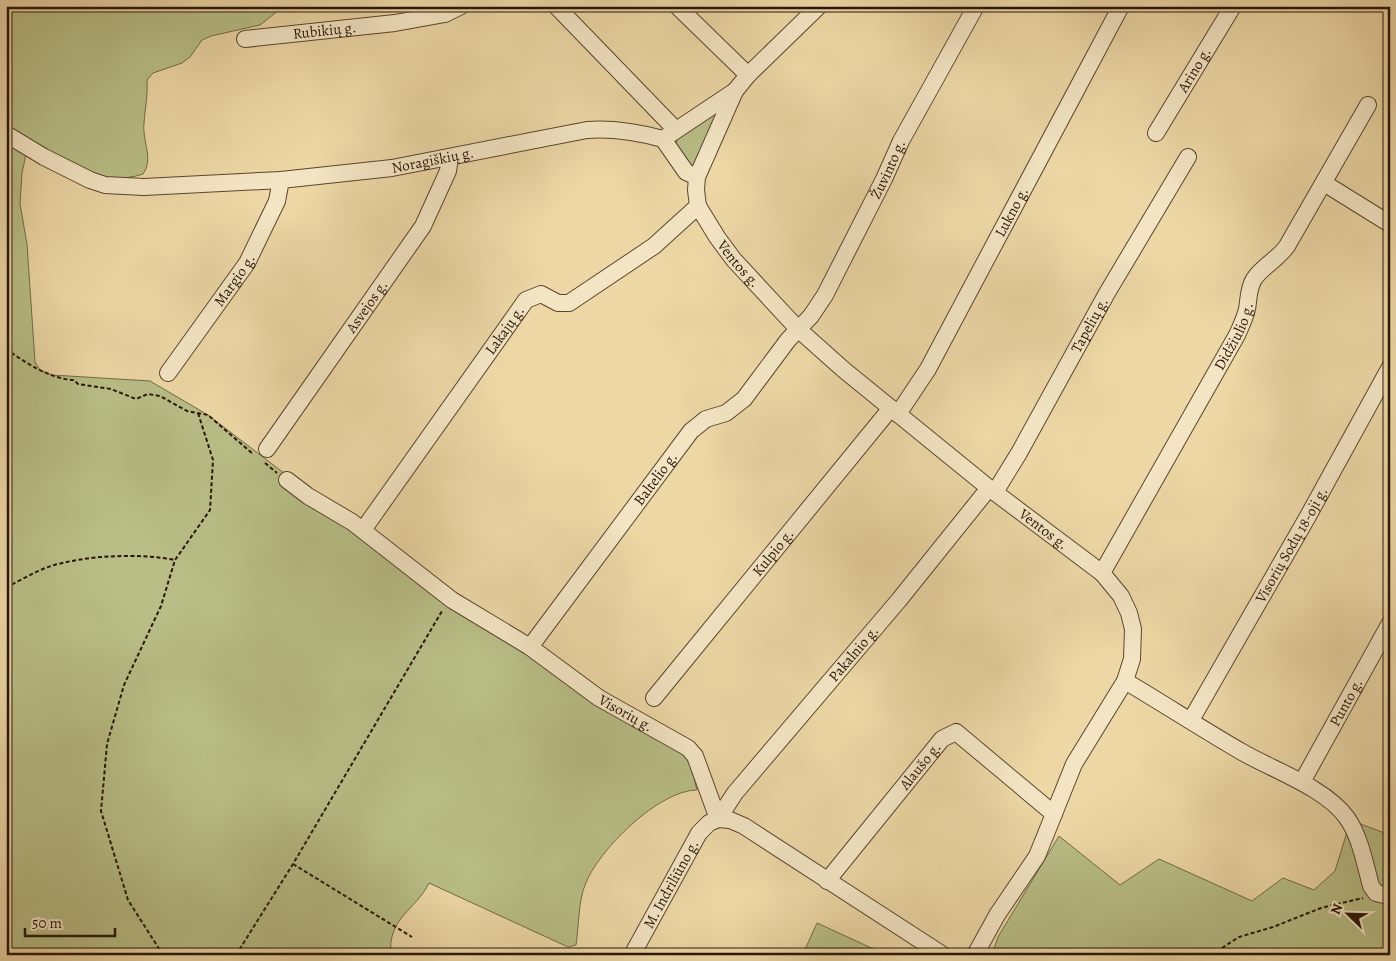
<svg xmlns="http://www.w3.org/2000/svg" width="1396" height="961" viewBox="0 0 1396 961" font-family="Alegreya,serif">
<rect width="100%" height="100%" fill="#ecd7a5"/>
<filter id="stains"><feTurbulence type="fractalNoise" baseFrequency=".004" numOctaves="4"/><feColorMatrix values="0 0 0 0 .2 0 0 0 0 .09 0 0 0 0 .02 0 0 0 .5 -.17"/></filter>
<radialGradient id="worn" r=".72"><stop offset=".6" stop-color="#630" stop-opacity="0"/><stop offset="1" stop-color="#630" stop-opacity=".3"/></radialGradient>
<path fill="#b8be86" stroke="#706a47" d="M6,6H284L260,25L211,36L202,40L190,57L182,63L153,73L147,80C148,95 145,108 144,123C142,141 154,159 143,174C106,187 62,165 26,154L22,173L20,204L27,244L35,362L40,370L52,375L150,381L208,415L463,610L683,753L690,763L697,790C659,790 598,850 585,885C578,903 579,925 576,945L568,947L429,883C416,910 387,918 391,955H6Z
M718,110L698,165L692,167L676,147L677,139Z
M1358,823L1390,835V941L1383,955H992L998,937L1059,836L1120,885L1159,859L1252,901L1283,878L1314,890L1335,871L1347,832Z
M817,923L878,951L876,955L803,954Z"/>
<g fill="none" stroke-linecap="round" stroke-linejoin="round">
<defs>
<g id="minor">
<path d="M556,6L676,130"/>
<path d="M677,6L748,75"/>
<path id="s1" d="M245,39L395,23L445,14L461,6"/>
<path id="s2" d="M735,91L697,177L696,190L698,206L717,237L734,260L798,329L844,370L989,488L1102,573L1121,596L1129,613L1133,629L1132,659L1125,681L1074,764L1037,856L997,915L975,955"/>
<path id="s3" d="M1156,133L1233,6"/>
<path id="s4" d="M6,134L44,157L90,180L105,185L144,187L281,180L392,168L587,130C614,128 637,132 663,139L735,91L748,75L819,6"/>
<path d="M663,139L686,172L697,177"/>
<path d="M1324,183L1390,224"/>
<path id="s5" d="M168,373L247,263L277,201L281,180"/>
<path id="s6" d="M898,414L928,369L1121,6"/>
<path id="s7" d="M267,449L423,226L448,171L450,157"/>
<path id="s8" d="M287,480L308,496L352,522L452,600L530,647L599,698L688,748L695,756L718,819"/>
<path id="s9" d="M995,492L1019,453L1107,293L1188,157"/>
<path id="s10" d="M363,530L526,300L541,294L558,303H569L654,246L698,206"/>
<path id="s11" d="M1102,573L1237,335C1241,326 1245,318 1247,309C1249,298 1248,289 1254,279C1263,266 1278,259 1287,246L1368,105"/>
<path id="s12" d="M530,647L691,431L706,419L726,413L744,399L788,340L811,316L825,295L884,179L901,141L976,6"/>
<path d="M1125,681C1164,704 1202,729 1242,752C1273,770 1326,788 1347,818C1360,836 1365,864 1371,886L1376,893L1384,895L1390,891"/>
<path id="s13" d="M654,698L891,408"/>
<path id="s14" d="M1191,720L1307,518L1390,367"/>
<path id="s15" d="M1302,782L1390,623"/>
<path id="s16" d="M718,819L735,793L899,600L989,488"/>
<path d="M718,819L730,820L744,826L943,955"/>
<path id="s17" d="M827,881L942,739L956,732L1054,814"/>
<path id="s18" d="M632,955L699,833L709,823L718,819"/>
</g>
</defs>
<use href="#minor" stroke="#59462f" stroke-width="18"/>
<path stroke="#281608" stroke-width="2" stroke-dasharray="4 2.5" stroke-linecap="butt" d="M6,349C26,363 50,379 74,380L78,384L111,389L136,399L148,394L160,396L187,411L208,415L253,454
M265,463L277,473
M6,587C20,581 34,572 48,567C84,555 139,553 175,560
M293,864L412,937
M163,955L128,900L101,811L107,744L124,685L161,606L175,560L210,510L213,460L198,413
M236,955L293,864L442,611
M1211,955L1239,937L1273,927L1321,908L1363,898"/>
<use href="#minor" stroke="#f3e5c4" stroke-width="16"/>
</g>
<g text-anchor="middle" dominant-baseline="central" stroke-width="4" stroke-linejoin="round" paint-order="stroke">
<g font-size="15" fill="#281608" stroke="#f3e5c4">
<text stroke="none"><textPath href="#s1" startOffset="80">Rubikių g.</textPath></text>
<text stroke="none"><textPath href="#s3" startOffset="74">Arino g.</textPath></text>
<text stroke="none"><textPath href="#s4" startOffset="441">Noragiškių g.</textPath></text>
<text stroke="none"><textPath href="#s12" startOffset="605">Žuvinto g.</textPath></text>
<text stroke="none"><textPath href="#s6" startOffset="232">Lukno g.</textPath></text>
<text stroke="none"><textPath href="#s2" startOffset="194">Ventos g.</textPath></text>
<text stroke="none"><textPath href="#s5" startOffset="114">Margio g.</textPath></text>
<text stroke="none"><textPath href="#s7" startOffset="174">Asvejos g.</textPath></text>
<text stroke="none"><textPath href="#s9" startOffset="192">Tapelių g.</textPath></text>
<text stroke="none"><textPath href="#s10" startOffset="245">Lakajų g.</textPath></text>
<text stroke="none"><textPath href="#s11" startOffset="271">Didžiulio g.</textPath></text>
<text stroke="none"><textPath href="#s12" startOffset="210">Baltelio g.</textPath></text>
<text stroke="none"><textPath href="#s2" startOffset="599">Ventos g.</textPath></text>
<text stroke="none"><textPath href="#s14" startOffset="202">Visorių Sodų 18-oji g.</textPath></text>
<text stroke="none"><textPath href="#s13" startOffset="188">Kulpio g.</textPath></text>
<text stroke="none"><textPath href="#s16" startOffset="214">Pakalnio g.</textPath></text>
<text stroke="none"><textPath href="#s15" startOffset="91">Punto g.</textPath></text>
<text stroke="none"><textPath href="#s8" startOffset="412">Visorių g.</textPath></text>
<text stroke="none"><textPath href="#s17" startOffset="148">Alaušo g.</textPath></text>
<text stroke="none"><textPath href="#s18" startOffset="81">M. Indriliūno g.</textPath></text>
</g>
</g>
<rect width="1396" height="961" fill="none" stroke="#ecd7a5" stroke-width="25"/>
<rect x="8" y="8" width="1381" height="946" fill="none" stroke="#281608" stroke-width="2.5"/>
<rect x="12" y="12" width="1371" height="936" fill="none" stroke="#281608"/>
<g transform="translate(1348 914) rotate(293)" stroke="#f3e5c4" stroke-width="4" paint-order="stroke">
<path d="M0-4L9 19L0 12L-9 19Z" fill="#281608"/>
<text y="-8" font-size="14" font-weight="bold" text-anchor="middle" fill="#281608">N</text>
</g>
<path d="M25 928v8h90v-8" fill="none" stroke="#281608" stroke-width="2.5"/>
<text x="32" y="928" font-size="15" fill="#281608" stroke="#f3e5c4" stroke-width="4" paint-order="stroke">50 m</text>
<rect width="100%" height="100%" filter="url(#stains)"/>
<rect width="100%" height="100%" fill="url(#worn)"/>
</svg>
